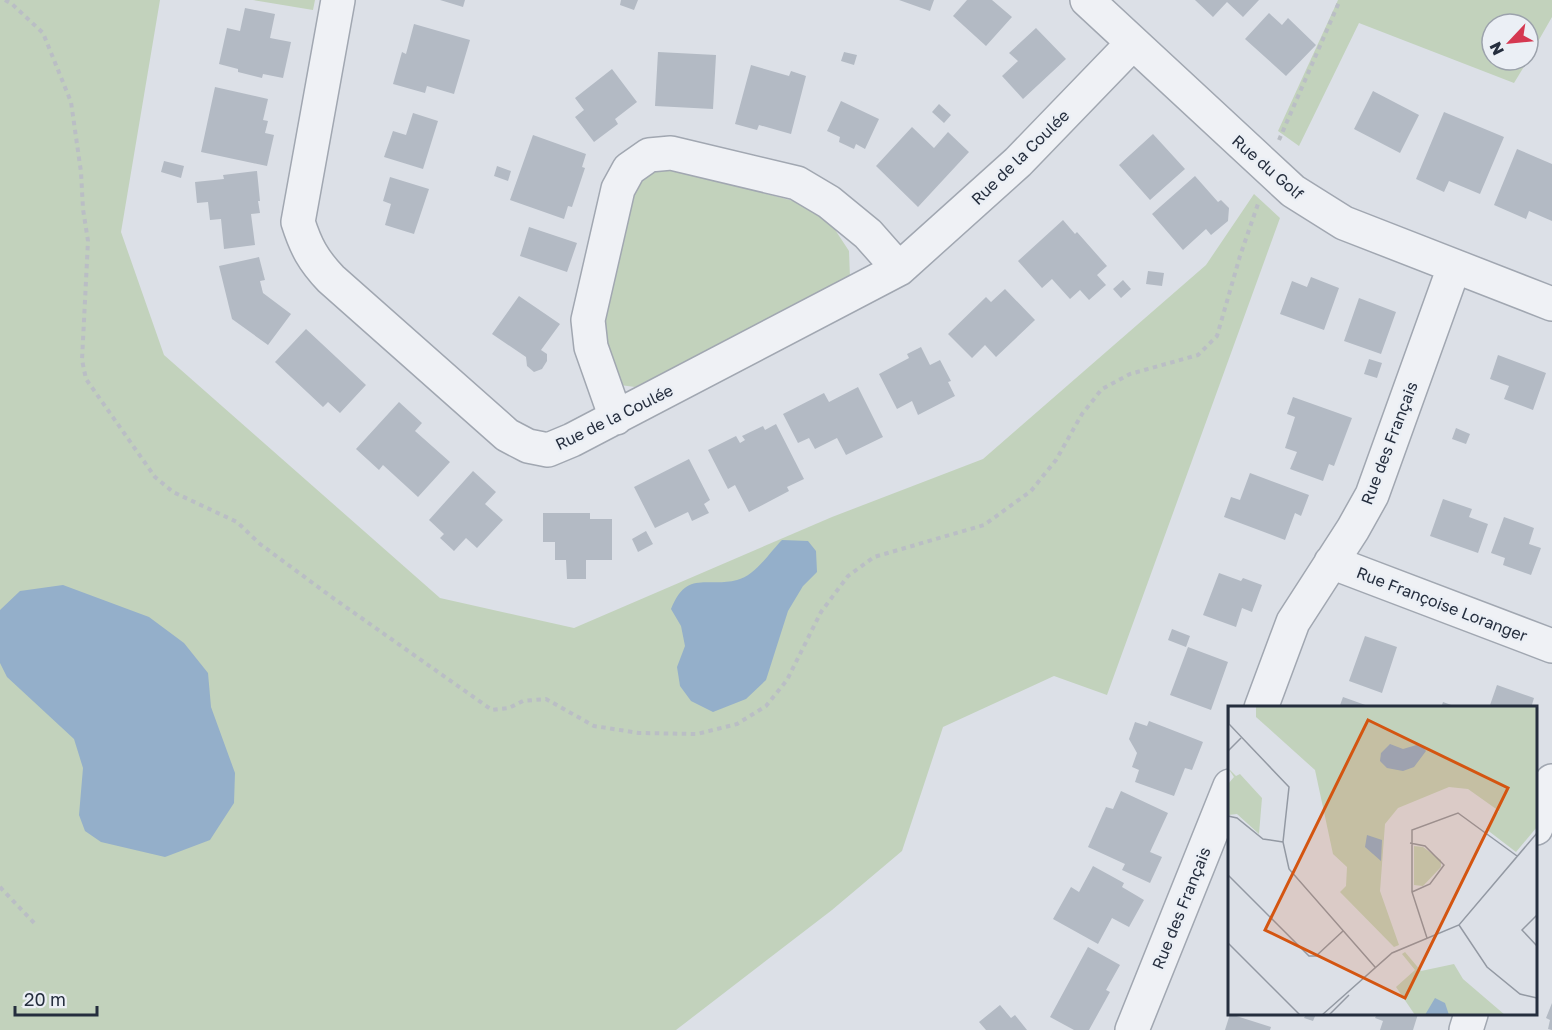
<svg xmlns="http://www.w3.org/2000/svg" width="1552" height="1030" viewBox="0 0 1552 1030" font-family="'Golos Text',sans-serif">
<rect width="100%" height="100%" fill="#dce0e7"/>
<path fill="#c2d2bc" d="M0,0H160L121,232L164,355L440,598L574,628L832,517L983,459L1206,265L1254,194L1280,218L1107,695L1054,676L943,727L902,851L832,910L676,1030H0Z
M253,0H315L313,10Z
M1338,0H1552V17L1528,59V24H1492V60H1528L1514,83L1359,23L1299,146L1278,131Z
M668,168L809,205L830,222L849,251L850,278L831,291L635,387L620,385L607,373L600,276L641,172Z"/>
<path fill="#94afca" d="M782,540L808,541L816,551L817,572L803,586L788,611L766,680L746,699L713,712L691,701L680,686L677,667L685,646L681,626L671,609C687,569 707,588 737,580C755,576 770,552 782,540Z
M63,585L149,617L184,643L208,673L211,707L235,773L234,803L210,840L165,857L101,842L85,831L79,815L83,768L74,739L7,677L0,663V610L20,591Z"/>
<path fill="#b3bac4" d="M440,0H465L463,7Z
M621,0H638L634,10L620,5Z
M899,0H934L930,11Z
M967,0H992L1012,17L986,46L953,16Z
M1195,0H1259L1243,17L1227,2L1213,17Z
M245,8L275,14L270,38L291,42L283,78L263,74L262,78L238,72V69L219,64L227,28L240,31Z
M1269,13L1282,25L1288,18L1316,45L1286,76L1245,39Z
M414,24L470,40L454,94L427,86L425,93L393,84L402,52L406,54Z
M1036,28L1066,59L1023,99L1002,76L1018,61L1009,53Z
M658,52L716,55L713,109L655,106Z
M844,52L857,55L854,65L841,61Z
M751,65L789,76L791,71L806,76L791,134L759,125L757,130L735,124Z
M612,69L637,102L615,119L618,124L594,142L575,117L584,110L575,98Z
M215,87L268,99L263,120L268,121L265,133L274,135L267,166L201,152Z
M1373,91L1419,115L1400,153L1354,129Z
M841,101L879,119L865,149L856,144L854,149L839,142L840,137L827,131Z
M939,104L951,115L944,123L932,112Z
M1444,112L1504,137L1480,194L1449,181L1444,192L1416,179Z
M413,113L438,121L423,169L384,157L393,131L406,135Z
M912,127L934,148L948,132L969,152L918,207L876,166Z
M1153,134L1185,169L1150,200L1119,165Z
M533,135L586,154L582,167L585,168L572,207L568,206L564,219L510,200Z
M1517,149L1552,164V221L1529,211L1526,219L1494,205Z
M164,161L184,166L181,178L161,172Z
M497,166L511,171L508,181L494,176Z
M257,171L260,201H258L260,213L251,214L255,245L224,249L221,219L210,220L208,202L197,203L195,182L224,179L223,175Z
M1195,176L1218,202L1221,200L1229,208L1228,221L1211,235L1206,229L1183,250L1152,214Z
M390,177L429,189L414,234L385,225L391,204L383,201Z
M1063,220L1075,234L1077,232L1107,266L1097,275L1106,285L1089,300L1080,290L1070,299L1052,279L1042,288L1018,261Z
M529,227L577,243L567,272L520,256Z
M259,257L265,280L260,281L263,293L291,314L268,345L232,319L219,266Z
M1148,271L1164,273L1162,286L1146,284Z
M1311,277L1339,288L1324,330L1280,314L1292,281L1307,287Z
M1123,280L1131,289L1121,298L1113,289Z
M1005,289L1035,320L996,357L985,345L972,358L948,334L986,297L991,302Z
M519,296L560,324L541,350L547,354V361L542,369L534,372L527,366L526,357L492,334Z
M1359,298L1396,312L1381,354L1344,341Z
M306,329L366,385L340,413L328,402L323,407L275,362Z
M921,347L930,365L940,360L951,381L948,382L955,396L918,415L912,401L897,409L879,374L909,358L907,354Z
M1498,355L1546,373L1533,410L1504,399L1509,386L1490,379Z
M1369,359L1382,363L1377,378L1364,374Z
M858,387L883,437L846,455L837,438L815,449L809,438L798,443L783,414L824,393L829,402Z
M1293,397L1352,418L1334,466L1329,464L1323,481L1290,469L1297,452L1285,448L1295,417L1287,414Z
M399,402L422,423L415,431L450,462L418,497L383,465L379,470L356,449Z
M776,424L804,479L787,487L789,491L749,512L735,485L728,489L708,450L736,436L740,443L745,440L742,436L763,426L765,430Z
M1456,428L1470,434L1466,444L1452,439Z
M689,459L710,500L704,504L709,513L692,521L688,512L655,528L634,487Z
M473,471L496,492L485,504L503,520L477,548L466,538L454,551L440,538L444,534L429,520Z
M1250,473L1309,495L1301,516L1295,513L1285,540L1224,517L1231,497L1240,500Z
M1443,499L1472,509L1469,517L1488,524L1478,553L1430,536Z
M543,513H590V519H612V560H586V579H567L566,560H555V542H543Z
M1504,517L1534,528L1529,544L1541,548L1531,575L1503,565L1505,558L1491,553Z
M646,531L653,544L638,552L632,539Z
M1219,573L1241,581L1243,578L1262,585L1252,612L1242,608L1236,627L1203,615Z
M1172,629L1190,636L1186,647L1168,640Z
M1365,636L1397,647L1382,693L1349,681Z
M1188,647L1228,662L1211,710L1170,695Z
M1497,685L1534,698L1531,708H1489Z
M1343,697L1371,707V708H1339Z
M1443,702L1457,707V708H1441Z
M1149,721L1203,742L1192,770L1185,768L1174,796L1135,782L1139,770L1132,767L1137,753L1129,739L1135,722L1147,726Z
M1121,791L1168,813L1150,852L1162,857L1150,883L1122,870L1125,864L1088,847L1106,807L1113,809Z
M1093,866L1124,883L1122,887L1144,900L1129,927L1112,918L1098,944L1053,919L1071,887L1079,892Z
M1088,947L1120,965L1106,990L1110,992L1089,1030H1074L1050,1017Z
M1552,1003V1030L1548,1029L1550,1020L1546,1018Z
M1000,1005L1011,1018L1015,1015L1027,1030H986L979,1022Z
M1230,1014L1271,1027L1270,1030H1225Z
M1306,1014H1316L1313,1021L1304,1018Z
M1377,1014H1418L1413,1030H1380L1383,1021L1375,1018Z"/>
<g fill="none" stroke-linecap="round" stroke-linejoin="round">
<defs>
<path id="minor" d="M338,0L298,222C306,247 313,260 331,279L507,435L528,446L548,450L572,440L899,269L1018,162L1132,44
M1087,0L1293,191L1344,223L1552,304
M616,418L591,347L588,320L618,189L629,169L649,155L671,153L797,183L829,202L868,234L899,269
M1331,562L1552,646
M1261,708L1293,622L1353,529L1372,495L1454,267
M1536,828L1552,781
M1132,1030L1230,786
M1466,1030L1471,1014"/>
</defs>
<use href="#minor" stroke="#a1a7b1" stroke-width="36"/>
<path stroke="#babec5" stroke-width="4" stroke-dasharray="4.5 4.5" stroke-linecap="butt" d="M5,0L12,4L43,33L71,102L81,172L83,209L88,241L82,360L86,379L155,477L173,492L237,522L260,544L333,598L492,710L509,708L523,701L546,699L594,726L639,733L697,734L737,724L766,706L787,680L821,612L848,576L874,557L984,525L1031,491L1056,460L1082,414L1102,389L1130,374L1198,355L1217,336L1240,256L1259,201
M1279,140L1340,0
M0,887L36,925"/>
<use href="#minor" stroke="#eff1f5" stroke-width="33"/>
</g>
<g text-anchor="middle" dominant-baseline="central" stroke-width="5" stroke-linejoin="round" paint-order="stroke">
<g font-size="16" fill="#252e3e" stroke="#ebeff5">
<text transform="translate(1020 157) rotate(-44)">Rue de la Coulée</text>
<text transform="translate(1268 167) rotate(41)">Rue du Golf</text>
<text transform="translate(614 417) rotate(-26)">Rue de la Coulée</text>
<text transform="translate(1389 443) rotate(-69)">Rue des Français</text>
<text transform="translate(1442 604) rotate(21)">Rue Françoise Loranger</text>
<text transform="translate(1181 908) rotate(-68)">Rue des Français</text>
</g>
</g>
<g transform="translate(1228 706)">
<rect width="309" height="309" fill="#dce0e7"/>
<path d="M28,0H309V121L288,146L258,123L271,105L240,83L221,81L170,102L157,118L152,185L171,239L166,241L112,186L118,180L119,161L105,148L87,64L28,11ZM0,62L8,70L12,68L34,92L31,128L9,108L0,109V78L6,71ZM186,140L195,141L213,154V161L195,180L186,179ZM177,246L193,265L226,258L235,273L277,309H187L168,281L187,264L174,248Z" fill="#c2d2bc"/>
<path d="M162,38L175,43L192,38L198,45L186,61L175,65L159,62L152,55L153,47ZM139,129L154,134L153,155L137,141ZM207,292L217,297L221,309H197Z" fill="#94afca"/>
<path fill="none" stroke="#9399a3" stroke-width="1.5" d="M1,0V18L61,81L55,136L61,163L147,261M0,45L13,32M0,110L9,112L35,133L55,136M182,137L197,140L216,159L202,178L184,186M0,169L81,250H88L115,225M309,209L294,224L309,240M231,219L259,261L292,288L309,292M199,232L184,186V124L230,107L289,150M0,237L72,309M94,309L164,247L231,219L309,127M101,309L121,289"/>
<path fill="#d45511" fill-opacity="0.15" stroke="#d45511" stroke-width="3" d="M140,14L280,82L177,292L37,224Z"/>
<rect width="309" height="309" fill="none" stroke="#252e3e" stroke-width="3"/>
</g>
<g transform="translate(1510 42) rotate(244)"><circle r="28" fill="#ebeff5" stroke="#9ca2ac" stroke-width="1.5"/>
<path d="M0-4.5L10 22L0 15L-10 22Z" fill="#d53851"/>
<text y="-9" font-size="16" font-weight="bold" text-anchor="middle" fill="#252e3e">N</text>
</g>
<path d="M15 1006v9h82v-9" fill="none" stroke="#252e3e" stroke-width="3"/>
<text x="24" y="1006" font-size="18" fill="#252e3e" stroke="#ebeff5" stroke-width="4.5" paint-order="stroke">20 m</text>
</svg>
